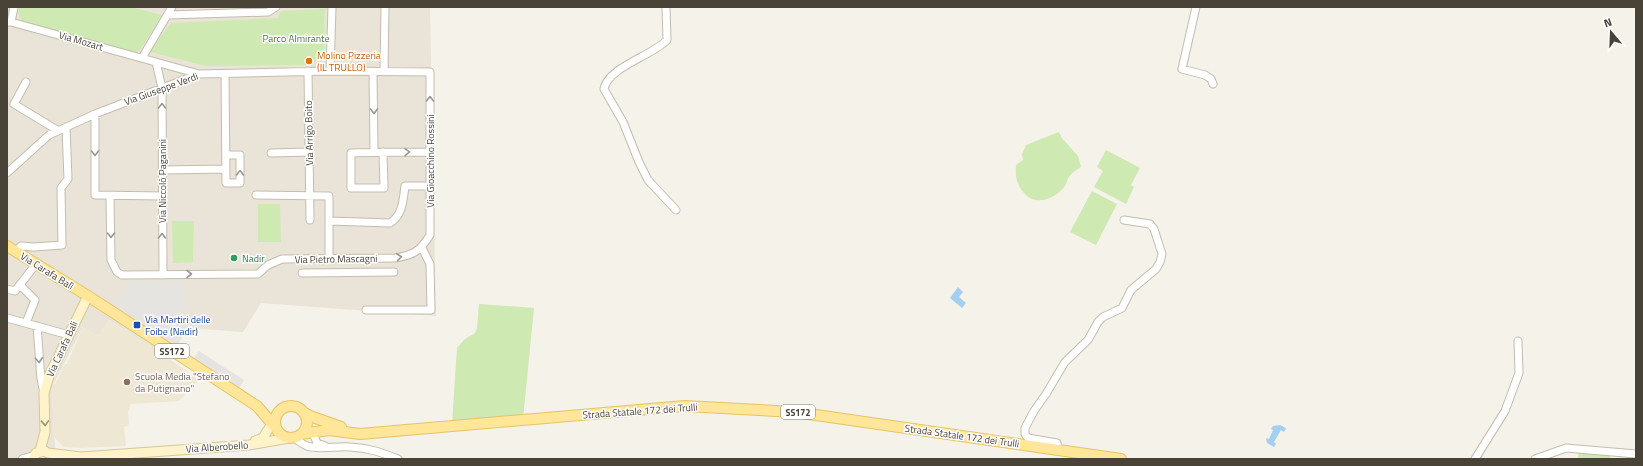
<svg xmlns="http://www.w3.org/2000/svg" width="1643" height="466" viewBox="0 0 1643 466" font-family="'Titillium Web',sans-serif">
<rect width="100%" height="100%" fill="#f5f2e9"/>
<path fill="#e9e4d7" d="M7,7H430L436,316L261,303L243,332L189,328L168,358L109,320L98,336L83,327L53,385L52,399L54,437L57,459H7Z"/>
<path fill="#eee7d3" d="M108,320L168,358L199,380L179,401L131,404L128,412L129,423L128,426L124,427L126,446L80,448L64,447L54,437L52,399L53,385L55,384L65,364H67L83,327L98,336Z"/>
<path fill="#cee9b2" d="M20,7H130L162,15L142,47L138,51L135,52L23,23L18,13Z
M325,9L324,50L318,60L308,65L206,66L151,52V49L171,23L278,18L280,12L282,11Z
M1059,132L1061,137L1078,156L1081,167C1077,170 1071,173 1069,177C1067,180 1067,183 1065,186C1057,197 1039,206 1027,196C1017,187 1015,178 1016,165L1023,160L1022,154L1026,145Z
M1106,150L1140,168L1131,185L1134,187L1126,204L1094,187L1103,171L1097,167Z
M1092,191L1117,204L1096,245L1070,232Z
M258,204H280L281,242H258Z
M172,221H194L193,262L173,263Z
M479,304L534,308L523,419L452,424L457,348L465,339L475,333L477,328Z
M1579,447L1611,450L1610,459H1578Z"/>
<path fill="#e6e4e1" d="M184,281L186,328L173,342L116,305L130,282Z
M199,351L244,380L239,388L194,358Z"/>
<path fill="#a5cff1" d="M958,287L963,292L959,297L966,303L962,308L950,298Z
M1280,425L1286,428L1284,432L1281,430L1274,442L1276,444L1274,447L1267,443L1266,438L1269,439L1273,430L1271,429L1273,426Z"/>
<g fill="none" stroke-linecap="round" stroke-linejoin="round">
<defs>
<path id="minor" d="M666,7L667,40C652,56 608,67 604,89L623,122L639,162L648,180L676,210
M1196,7L1182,69L1205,75L1211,79L1213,84
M168,15L268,12L276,7
M7,22H11L199,74
M11,22L14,7
M142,58L172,7
M156,62L162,88L163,275
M308,71L310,220
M330,71L332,7
M373,72L374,152
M384,72L385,7
M225,74L226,183H240V155H226
M26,82L14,104L57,130
M95,114V195L162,196
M383,152L384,188H351V153C377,152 404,152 430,152
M271,153L309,152
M162,170L226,169
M7,173L49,135L95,114L199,74L330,71L430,72V235C420,251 414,255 395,258L282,259L268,265L258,274L122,275L117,272L111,260L110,196
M256,195L329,196V257
M329,221L390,223C403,215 403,200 405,186H430
M16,251L21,246L34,247L62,245L61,188L68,179L66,127
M302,273L394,272
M20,285L35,300L26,323
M7,289L15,291L36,264
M366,310H431L430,264L422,248
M7,318L69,335
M37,326L41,379L44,393
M313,433L317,443L325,446
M294,438C298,440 302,444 307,446C316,450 338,446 350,447C369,448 380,452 398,459
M1058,450L1057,443L1028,438L1025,434V428L1034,411L1046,394L1065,362L1088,340L1098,322L1103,317L1122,308L1131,290L1156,269L1160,262L1162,254L1154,229L1150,224L1124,220
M1475,459L1505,411L1519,373L1518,341
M1535,459L1566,448L1636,454"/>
<path id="tertiary" d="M23,459L34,456"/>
<path id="secondary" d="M255,441L263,438L269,428
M40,451L45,432L44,393L49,376L88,296
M48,453L81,457L249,445L289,438
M33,459L36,453L45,451"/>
<path id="primary" d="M7,246L88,296L257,406L275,427
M275 422a16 16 0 1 1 32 0a16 16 0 1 1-32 0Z
M303,412L310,416L341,427
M301,434L329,430L360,434L685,406L795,412L1121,459"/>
</defs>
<use href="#minor" stroke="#c3bdae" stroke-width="9"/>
<use href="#tertiary" stroke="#c3bdae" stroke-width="10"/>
<use href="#secondary" stroke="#d5c799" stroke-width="11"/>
<use href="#primary" stroke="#e5c466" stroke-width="12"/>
<use href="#minor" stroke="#fff" stroke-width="7"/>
<use href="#tertiary" stroke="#fff" stroke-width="8"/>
<use href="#secondary" stroke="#fff4c9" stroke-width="9"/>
<use href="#primary" stroke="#ffe698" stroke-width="10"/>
</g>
<defs><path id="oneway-chevron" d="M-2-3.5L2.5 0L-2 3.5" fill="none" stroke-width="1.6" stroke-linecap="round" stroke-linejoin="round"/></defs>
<g stroke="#9a9791">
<use href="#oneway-chevron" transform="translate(430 99) rotate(-90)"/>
<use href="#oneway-chevron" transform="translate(162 106) rotate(-90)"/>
<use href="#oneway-chevron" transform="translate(374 111) rotate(89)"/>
<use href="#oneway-chevron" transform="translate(407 152) rotate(-1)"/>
<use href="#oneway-chevron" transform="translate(95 153) rotate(90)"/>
<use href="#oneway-chevron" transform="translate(240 173) rotate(-89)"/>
<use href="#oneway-chevron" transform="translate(111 235) rotate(89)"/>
<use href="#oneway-chevron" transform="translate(162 236) rotate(-90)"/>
<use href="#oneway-chevron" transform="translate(399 257) rotate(-7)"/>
<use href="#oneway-chevron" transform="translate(189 274)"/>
<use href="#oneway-chevron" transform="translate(39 360) rotate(85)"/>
</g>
<use stroke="#9a9279" href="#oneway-chevron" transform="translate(45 423) rotate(88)"/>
<circle fill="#e8710a" stroke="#fff" stroke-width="1.5" cx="309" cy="61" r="4"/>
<circle fill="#2e9e5b" stroke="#fff" stroke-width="1.5" cx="234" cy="258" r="4"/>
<rect fill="#1a4fb4" stroke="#fff" stroke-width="1.5" x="133" y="321" width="8" height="8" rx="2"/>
<circle fill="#8d6e63" stroke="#fff" stroke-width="1.5" cx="127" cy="382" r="4"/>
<g text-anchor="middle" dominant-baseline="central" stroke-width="3" stroke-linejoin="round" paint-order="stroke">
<g fill="#fff" stroke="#7f7b73" stroke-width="1">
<rect x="155" y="344" width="34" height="14" rx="3"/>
<rect x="781" y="405" width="34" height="14" rx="3"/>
</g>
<g font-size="9" font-weight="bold" fill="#484237">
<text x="172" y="351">SS172</text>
<text x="798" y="412">SS172</text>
</g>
<g font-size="10" fill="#457b29" stroke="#fff">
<text x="296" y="38">Parco Almirante</text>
</g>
<g font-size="10" fill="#484237" stroke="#fff">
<text transform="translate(81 41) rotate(16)">Via Mozart</text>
<text transform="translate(161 89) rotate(-20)">Via Giuseppe Verdi</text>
<text transform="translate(309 133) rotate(-91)">Via Arrigo Boito</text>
<text transform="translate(430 161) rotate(-90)">Via Gioacchino Rossini</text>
<text transform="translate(162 181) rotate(-90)">Via Niccolò Paganini</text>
<text transform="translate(336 259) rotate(-1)">Via Pietro Mascagni</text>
<text transform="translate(47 271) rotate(32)">Via Carafa Balì</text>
<text transform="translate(62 349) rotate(-65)">Via Carafa Bali</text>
<text transform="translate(640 411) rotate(-4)">Strada Statale 172 dei Trulli</text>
<text transform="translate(962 436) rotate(8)">Strada Statale 172 dei Trulli</text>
<text transform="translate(217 447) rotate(-4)">Via Alberobello</text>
</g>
<g font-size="10" fill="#c56008" stroke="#fff" text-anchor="start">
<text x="317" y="55">Molino Pizzeria<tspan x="317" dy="12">(IL TRULLO)</tspan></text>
</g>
<g font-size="10" fill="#27864d" stroke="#fff" text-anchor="start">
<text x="242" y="258">Nadir</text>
</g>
<g font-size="10" fill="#164399" stroke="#fff" text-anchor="start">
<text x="145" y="319">Via Martiri delle<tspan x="145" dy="12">Foibe (Nadir)</tspan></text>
</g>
<g font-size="10" fill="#785e54" stroke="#fff" text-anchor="start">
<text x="135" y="376">Scuola Media "Stefano<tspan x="135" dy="12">da Putignano"</tspan></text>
</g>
</g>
<rect width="1643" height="466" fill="none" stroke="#484237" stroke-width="16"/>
<g transform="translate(1611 32) rotate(341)" stroke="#ffffff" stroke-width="3" paint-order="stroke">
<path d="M0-3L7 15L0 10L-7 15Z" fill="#484237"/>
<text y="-6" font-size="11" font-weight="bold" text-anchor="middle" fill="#484237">N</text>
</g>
</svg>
